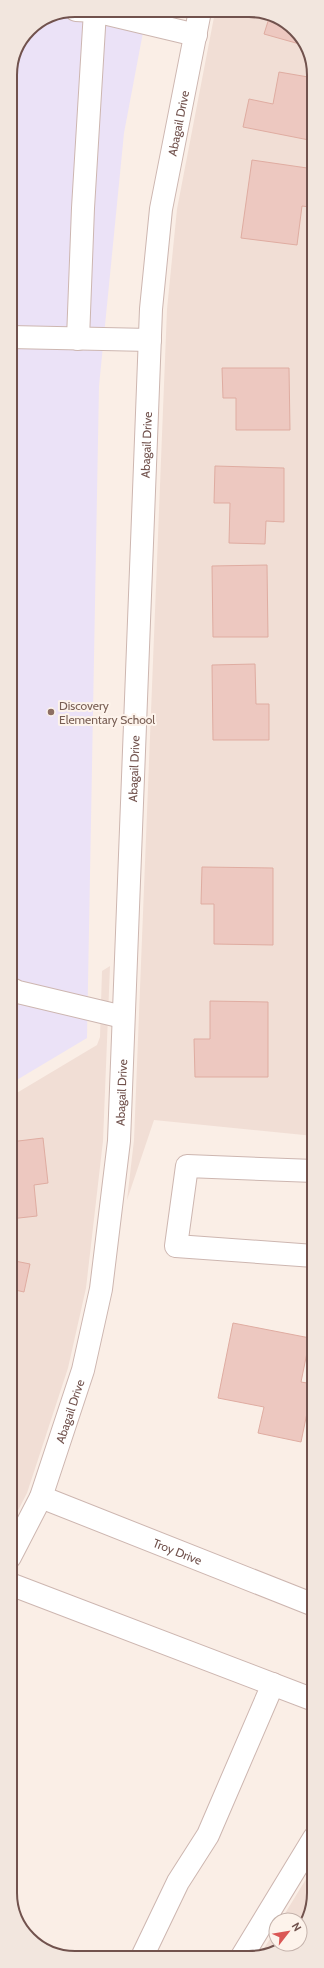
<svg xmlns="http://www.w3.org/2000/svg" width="324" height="1968" viewBox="0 0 324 1968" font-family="Cabin,sans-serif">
<rect width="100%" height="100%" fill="#faeee6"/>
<path fill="#f1ded5" d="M215,12H266L298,32L314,71V1136L154,1120L127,1200L134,1140L167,309L177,209Z
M110,966L103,1141L86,1288L68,1368L27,1493L10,1526V1097L97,1045L100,1037L102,971Z
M314,1866V1893L300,1927V1920H281Z
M276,1929V1944H284L260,1955Z"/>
<path fill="#ebe2f7" d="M75,10L147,11L124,133L99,386L87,1038L10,1084V71L29,29Z"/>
<path fill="#edc8c0" stroke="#dfaca1" d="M270,15L298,32L303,45L264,34Z
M279,72L314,78V114L309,140L243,127L249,99L273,104Z
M252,160L314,169L310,207L302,206L297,245L241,238Z
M222,368H289L290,430H236V398H223Z
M215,466L284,468V522L266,521L265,544L229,543L230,503H214Z
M267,565L268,637H213L212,566Z
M255,664L256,704H269V740H213L212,665Z
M202,867L273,868V945L214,944V904H201Z
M210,1001L268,1002V1077H195L194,1039H210Z
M43,1138L48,1183L34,1185L37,1216L10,1219V1142Z
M10,1260L30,1264L24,1292L11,1289L10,1294Z
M233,1323L310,1338L301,1382L313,1384L301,1442L258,1433L264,1407L218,1398Z"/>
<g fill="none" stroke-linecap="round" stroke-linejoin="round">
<defs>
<g id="minor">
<path d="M76,10L95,11L196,35"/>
<path d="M10,337L150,340"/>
<path d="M78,339L83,208L95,11"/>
<path d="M10,988L18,992L123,1017"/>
<path d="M314,1171L187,1166L176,1246L314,1256"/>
<path id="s1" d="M41,1497L314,1605"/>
<path id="s2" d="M10,1557L41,1497L83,1370L101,1289L119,1141L151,309L161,209L200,11"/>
<path d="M10,1584L314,1700"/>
<path d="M142,1957L178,1882L208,1835L273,1684"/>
<path d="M241,1958L314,1838"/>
</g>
</defs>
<use href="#minor" stroke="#cdb6b0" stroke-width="24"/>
<use href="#minor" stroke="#fff" stroke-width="22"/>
</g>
<circle fill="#8d6e63" stroke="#fdf3eb" stroke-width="1.5" cx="51" cy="712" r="4"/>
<g text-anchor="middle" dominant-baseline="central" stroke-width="4" stroke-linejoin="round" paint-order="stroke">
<g font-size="12" fill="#71524d" stroke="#fdf3eb">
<text stroke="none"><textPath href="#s2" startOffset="1454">Abagail Drive</textPath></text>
<text stroke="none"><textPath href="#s2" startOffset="1130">Abagail Drive</textPath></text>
<text stroke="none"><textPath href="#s2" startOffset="806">Abagail Drive</textPath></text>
<text stroke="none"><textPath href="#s2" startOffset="482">Abagail Drive</textPath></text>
<text stroke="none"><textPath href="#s2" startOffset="158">Abagail Drive</textPath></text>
<text stroke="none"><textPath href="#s1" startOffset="147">Troy Drive</textPath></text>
</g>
<g font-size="12" fill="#785e54" stroke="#fdf3eb" text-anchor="start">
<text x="59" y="705">Discovery<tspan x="59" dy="14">Elementary School</tspan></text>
</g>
</g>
<path d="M0 0H324V1968H0ZM75 17H249A58 58 0 0 1 307 75V1893A58 58 0 0 1 249 1951H75A58 58 0 0 1 17 1893V75A58 58 0 0 1 75 17Z" fill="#f2e6de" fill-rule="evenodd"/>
<path fill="none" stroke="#71524d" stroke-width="2" d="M75 17H249A58 58 0 0 1 307 75V1893A58 58 0 0 1 249 1951H75A58 58 0 0 1 17 1893V75A58 58 0 0 1 75 17Z"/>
<g transform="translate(288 1932) rotate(59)"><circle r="19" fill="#fdf3eb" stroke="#c5b3ac"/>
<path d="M0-3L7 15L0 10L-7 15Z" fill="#da5755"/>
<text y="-6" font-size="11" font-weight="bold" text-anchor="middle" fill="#71524d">N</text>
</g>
</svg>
